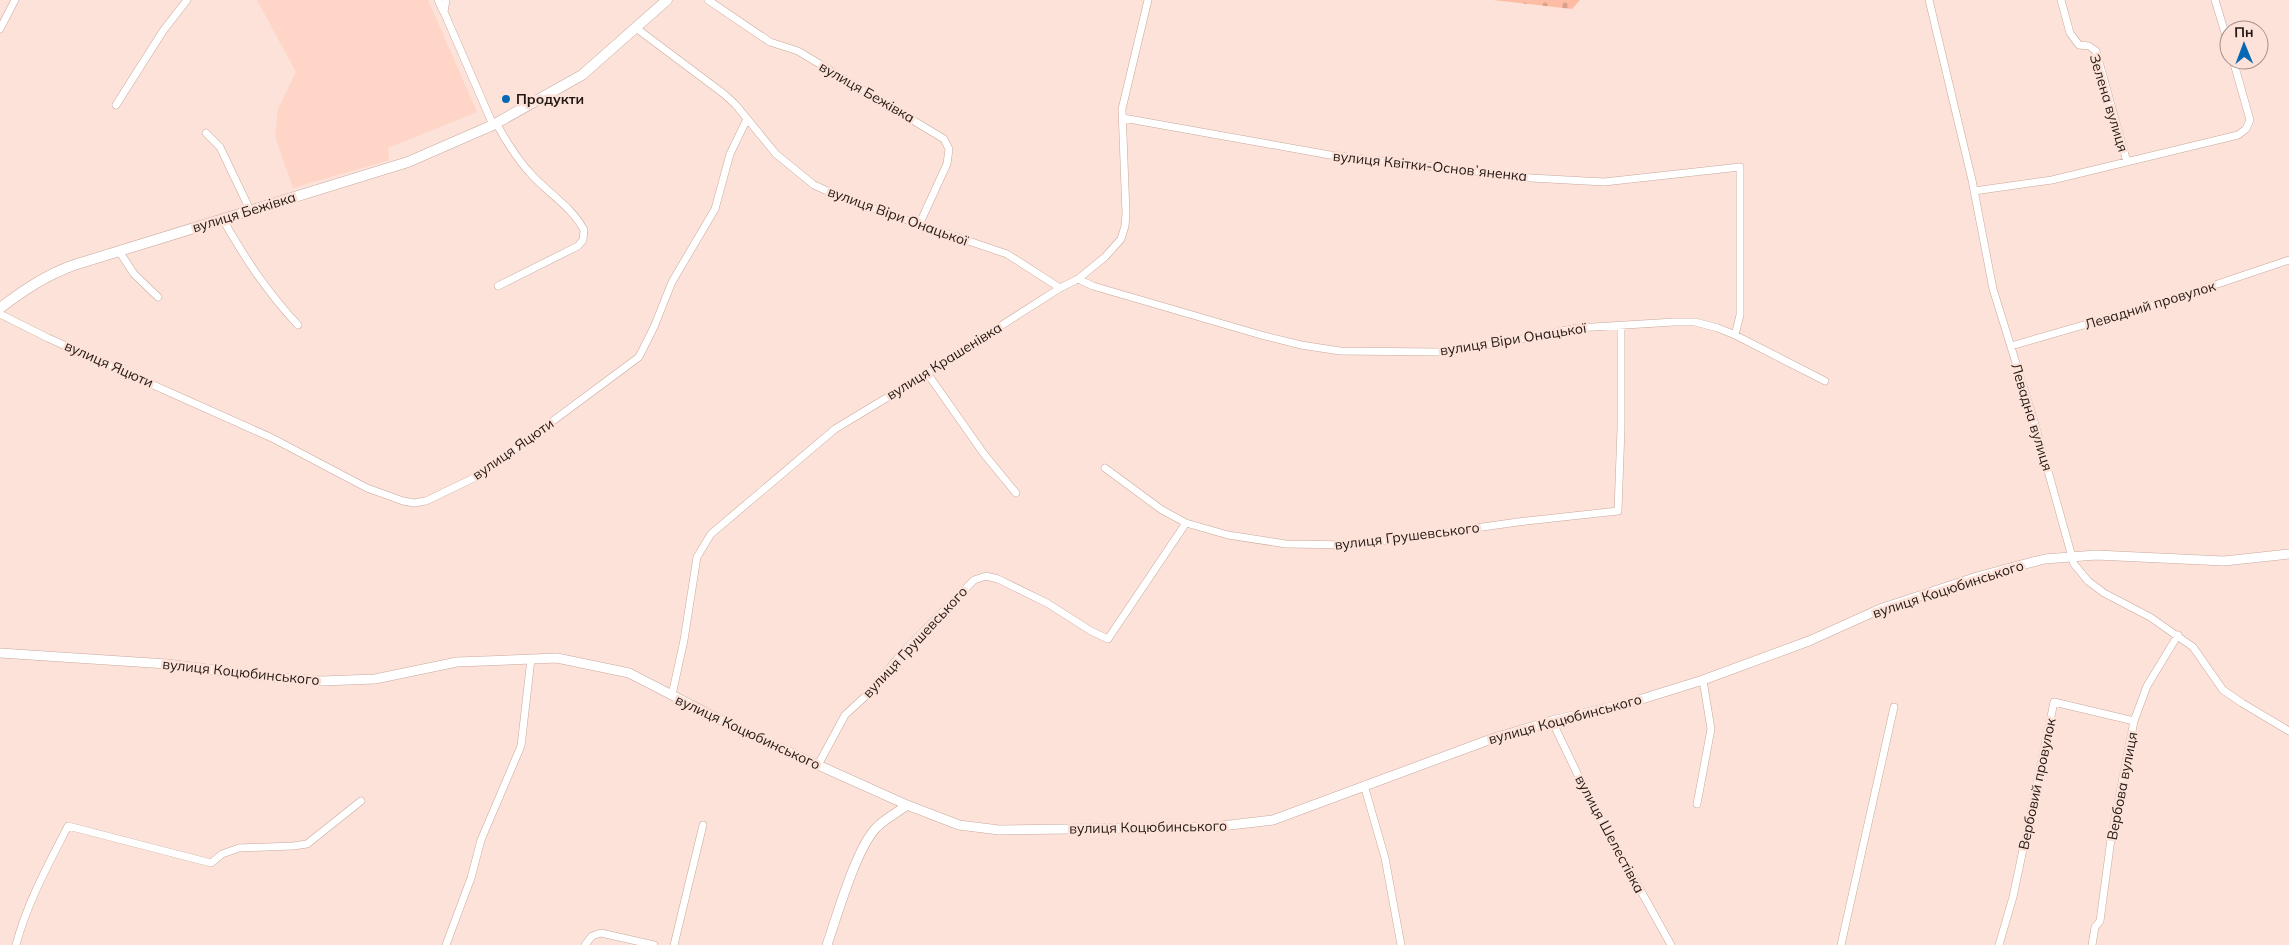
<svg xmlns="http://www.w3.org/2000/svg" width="2289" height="945" viewBox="0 0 2289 945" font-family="Mulish,sans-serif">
<defs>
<pattern id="cemetery-stones" width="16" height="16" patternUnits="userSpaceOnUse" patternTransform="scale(1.25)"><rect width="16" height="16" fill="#febca4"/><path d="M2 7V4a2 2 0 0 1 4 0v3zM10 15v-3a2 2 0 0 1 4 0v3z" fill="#d9a18c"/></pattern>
</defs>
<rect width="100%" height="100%" fill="#fce2d8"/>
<path fill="#fed5c7" d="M257,0H428L477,112L388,148L389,160L293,188L275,136L278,109L296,72Z"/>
<path fill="url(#cemetery-stones)" d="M1493,0H1580L1572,9Z"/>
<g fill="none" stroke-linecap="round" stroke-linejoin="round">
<defs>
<path id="minor" d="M438,0L443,11
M446,0L444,12L493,125
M708,0L770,42L798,51L944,139L949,149L947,164L919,225
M1929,0L1972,180L1993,289L2034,421L2074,564L2088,581L2104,593L2150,617L2193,647L2223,690L2242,703L2289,731
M2061,0L2070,33L2079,45L2089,46L2096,51L2127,162
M2215,0L2229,46
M636,28L724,94L735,104L776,154L814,185L845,199L1007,254L1060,288
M0,29L15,0
M116,105L163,31L187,0
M1123,118L1330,155L1531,178L1604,182L1740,167V315L1735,335
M496,123C506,141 517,159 531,174C548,193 572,207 584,230L583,240L578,246L498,286
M206,133L220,147L250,210
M1974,191L2052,180L2238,135L2246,129L2250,120L2233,60
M222,218C245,258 266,291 298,325
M119,251L134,274L158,297
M1078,279L1093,286L1261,335L1301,345L1340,351L1439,352L1507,342L1577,328L1674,322H1695L1718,328L1735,335L1825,381
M0,314L48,338L272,438L367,488L403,501L414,503L426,501L480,475L639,357L654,327L672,282L715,209L730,154L747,119
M2011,346L2167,301L2289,260
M927,373L984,454L1016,493
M1105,468L1162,510L1186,523
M672,695L684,640L697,557L711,534L835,429L916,380L1060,288L1078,279L1105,257L1121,239L1125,226L1126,214L1122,109L1148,0
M1552,721L1588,796L1671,945
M818,765L845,715L870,692L902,653L974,580L986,576L998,579L1047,603L1091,631L1108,639L1186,523L1228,535L1286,544L1355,545L1518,522L1618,511L1621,428V325
M1364,785L1385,858L1401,945
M1697,804L1711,729L1703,680
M16,945C27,903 48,865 68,826L211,863L222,854L239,848L293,846L307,844L361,801
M446,945L471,878L481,840L521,746L531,659
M585,945L592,936L601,933L654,945
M674,945L703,825
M1841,945L1894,707
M1999,945L2013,897L2054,702L2134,721
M2092,945L2095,927L2100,921L2111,839L2134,721L2147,686L2178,635"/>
<path id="tertiary" d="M0,653L167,664L269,677L322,681L375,679L457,662L557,658L629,673L740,730L907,805L959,825L999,830L1213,827L1273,820L1494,738L1552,721L1629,703L1703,680L1809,641L1880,609L1977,577L2021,565L2045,559L2096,555L2224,561L2289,554
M827,945C837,916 856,849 876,828C884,819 897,813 907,805"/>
<path id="secondary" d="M0,308C24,290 46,275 74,265L408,162L493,125L582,75L667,0"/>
</defs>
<use href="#minor" stroke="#c8a99d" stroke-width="8"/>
<use href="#tertiary" stroke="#c8a99d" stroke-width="10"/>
<use href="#secondary" stroke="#c8a99d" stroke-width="11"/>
<use href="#minor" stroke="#fff" stroke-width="7"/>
<use href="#tertiary" stroke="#fff" stroke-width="9"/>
<use href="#secondary" stroke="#fff" stroke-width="10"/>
</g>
<circle fill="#0769b6" stroke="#fce2d8" stroke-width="2" cx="506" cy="99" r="5"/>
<g text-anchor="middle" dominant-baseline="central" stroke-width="5" stroke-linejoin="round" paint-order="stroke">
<g font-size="14" fill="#221712" stroke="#fce2d8">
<text transform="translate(867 92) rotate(30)">вулиця Бежівка</text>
<text transform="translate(2109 103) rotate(73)">Зелена вулиця</text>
<text transform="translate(1430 166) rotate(6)">вулиця Квітки-Основʼяненка</text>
<text transform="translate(244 212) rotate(-17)">вулиця Бежівка</text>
<text transform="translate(898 216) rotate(20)">вулиця Віри Онацької</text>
<text transform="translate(2150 305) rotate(-17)">Левадний провулок</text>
<text transform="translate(1513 339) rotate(-9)">вулиця Віри Онацької</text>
<text transform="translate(944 361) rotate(-32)">вулиця Крашенівка</text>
<text transform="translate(109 364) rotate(24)">вулиця Яцюти</text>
<text transform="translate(2032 417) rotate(73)">Левадна вулиця</text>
<text transform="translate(513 449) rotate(-35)">вулиця Яцюти</text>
<text transform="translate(1407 536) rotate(-7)">вулиця Грушевського</text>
<text transform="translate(1948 589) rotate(-18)">вулиця Коцюбинського</text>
<text transform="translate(915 642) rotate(-47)">вулиця Грушевського</text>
<text transform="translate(241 672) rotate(6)">вулиця Коцюбинського</text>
<text transform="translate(1565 719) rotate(-15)">вулиця Коцюбинського</text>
<text transform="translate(748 732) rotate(25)">вулиця Коцюбинського</text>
<text transform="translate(2037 784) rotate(-78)">Вербовий провулок</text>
<text transform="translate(2122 786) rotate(-79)">Вербова вулиця</text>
<text transform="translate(1148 827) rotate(-1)">вулиця Коцюбинського</text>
<text transform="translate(1610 834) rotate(62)">вулиця Шелестівка</text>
</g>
<g font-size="14" font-weight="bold" fill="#221712" stroke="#fce2d8" text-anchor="start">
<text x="516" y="99">Продукти</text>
</g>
</g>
<g transform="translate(2244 45) rotate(359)"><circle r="24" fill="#fce2d8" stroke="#a59189"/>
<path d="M0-4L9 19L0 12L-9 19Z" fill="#0769b6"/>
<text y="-8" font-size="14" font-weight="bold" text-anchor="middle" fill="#221712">Пн</text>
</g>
</svg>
